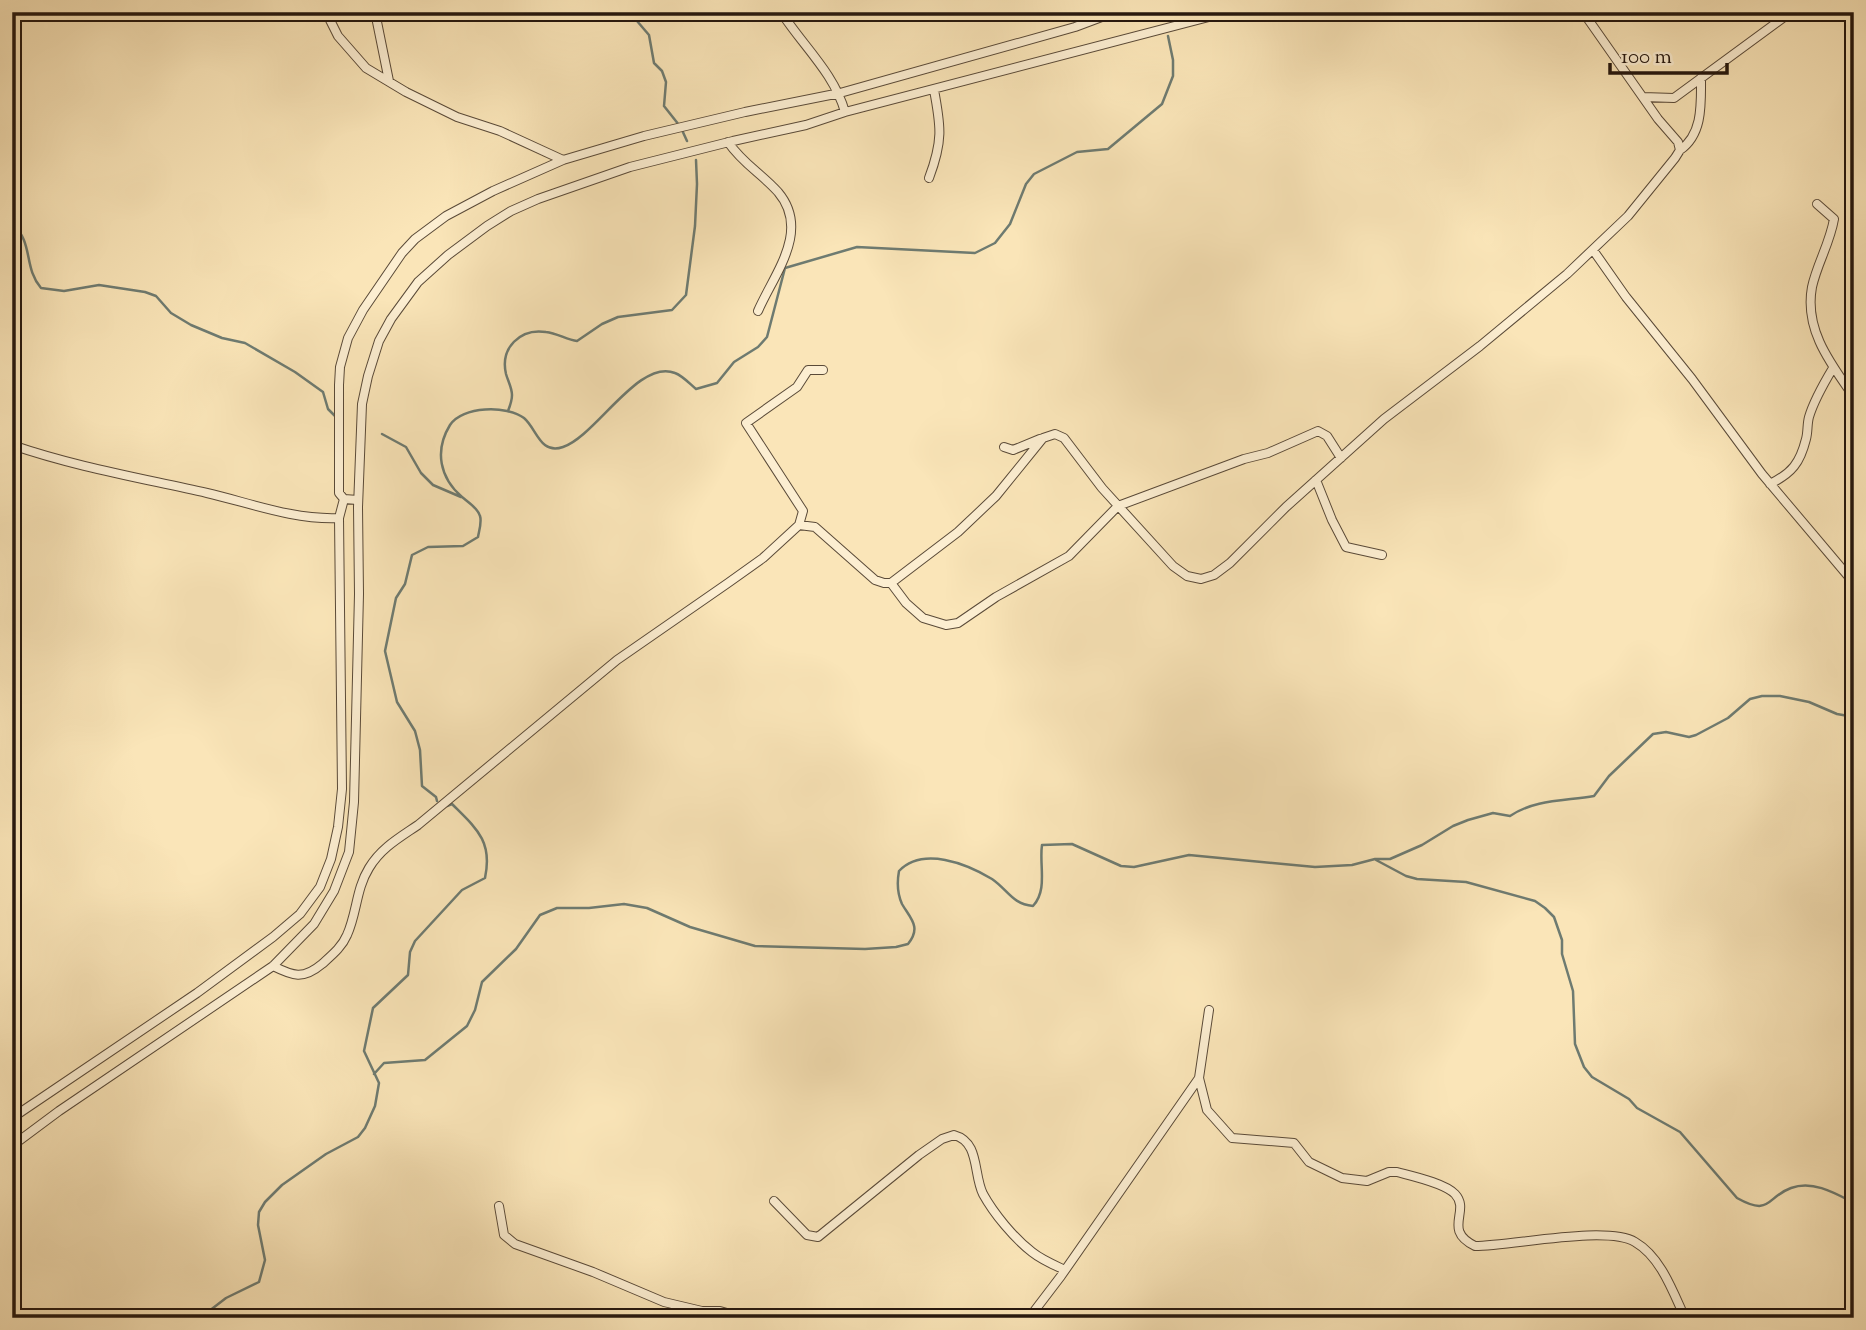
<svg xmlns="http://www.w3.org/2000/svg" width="1866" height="1330" viewBox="0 0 1866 1330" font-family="'Sorts Mill Goudy',serif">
<rect width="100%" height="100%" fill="#fae5b8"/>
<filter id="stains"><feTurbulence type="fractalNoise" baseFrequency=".00286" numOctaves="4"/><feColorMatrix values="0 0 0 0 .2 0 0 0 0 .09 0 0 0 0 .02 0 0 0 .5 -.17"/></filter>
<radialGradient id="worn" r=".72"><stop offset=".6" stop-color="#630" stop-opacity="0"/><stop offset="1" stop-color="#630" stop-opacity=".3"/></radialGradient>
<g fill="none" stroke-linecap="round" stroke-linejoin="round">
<path stroke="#6e7b71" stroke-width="2.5" d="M624,12L637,21L649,35L654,63L662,71L666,82L664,106L679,125
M1170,16L1171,12
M682,130L687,141
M12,224C34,242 23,267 41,288L64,291L99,285L145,292L156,296L171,313L191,325L222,338L245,343L295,372L323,392L328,409L337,418
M508,411C510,406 512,400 512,395C512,388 508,381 506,374C500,348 520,328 546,332C557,333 567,340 577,341L602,324L618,317L672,310L686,295L695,226L697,184L696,160
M382,434L406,447L421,473L433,485L461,497
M437,801L436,797L422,786L420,750L415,731L397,702L385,651L396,598L405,584L412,555L428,547L463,546L478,537C479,531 482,522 480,516C478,508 468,502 462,497C440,478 434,451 450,425C462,406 507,405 524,418C537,429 540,455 563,447C596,436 639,358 675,373C683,376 690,384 696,389L717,383L734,362L758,347L767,337L785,268L857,247L975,253L995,243L1010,224L1026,184L1034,174L1077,152L1108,149L1162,104L1173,76V60L1168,36
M1376,860L1406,876L1417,879L1466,882L1535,901L1545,908L1554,917L1562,940V954L1573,991L1575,1044L1584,1067L1592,1077L1629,1099L1637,1108L1680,1132L1737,1198C1771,1217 1766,1197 1791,1188C1813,1180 1835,1193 1854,1203
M374,1074L384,1063L425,1060L467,1026L475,1010L482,982L516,949L540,915L557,908H589L624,904L647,908L690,927L755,946L865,949L896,947L908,944C922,927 910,918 902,904C897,893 897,882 899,871C923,846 967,864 992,879C1008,890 1012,904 1033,906C1048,890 1039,865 1042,845L1072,844L1121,866L1134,867L1189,855L1315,867L1352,865L1375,859H1390L1422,845L1453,826L1468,820L1493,813L1510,816C1535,799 1566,801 1594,796L1609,776L1653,734L1666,732L1689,737L1696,735L1728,718L1750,699L1762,696H1780L1809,702L1837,714L1854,717
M200,1318L226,1298L259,1282L265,1260L258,1225L259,1212L265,1202L282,1185L326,1154L358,1137L365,1128L375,1106L379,1083L364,1051L373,1008L408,975L410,952L415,941L462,890L485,878C493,841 476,828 452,804L447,806"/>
<defs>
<path id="minor" d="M326,12L338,36L366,68L406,92L457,117L500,131L563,160
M375,12L389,81
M781,12C803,46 834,73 845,112
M1643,97L1674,98L1787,15L1807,16
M728,142C743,164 761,173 778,192C811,231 774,274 758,311
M1680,150C1703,134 1701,104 1701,78
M929,178C943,141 941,127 934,90
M1817,204L1834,219C1830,243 1817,264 1812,287C1804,330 1831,364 1854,397
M1593,250L1626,297L1692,379L1762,474L1854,583
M12,445C76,467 141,478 207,493C250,503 294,520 339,518
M1004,447L1013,450L1040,439
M1316,480L1332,520L1346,547L1382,555
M1770,484C1792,473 1800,463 1806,439C1808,432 1807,424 1809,417C1814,400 1824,383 1833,368
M344,499L339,493V385L340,367L348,338L363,310L402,253L415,239L446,216L493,191L563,160L644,136L745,112L840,93L1075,27L1115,12
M799,525L803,511L746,423L797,387L808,370H823
M891,583L906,603L923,618L946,625L958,623L996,597L1069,556L1118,506L1244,459L1268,453L1318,431L1327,436L1341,458
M273,966C293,976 303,980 322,964C332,955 342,947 347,935C357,913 356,889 369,868C381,848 399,838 418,825L617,660L728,583L763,558L799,525L815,527L875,580L884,583H891L958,532L996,496L1043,438L1055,434L1064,438L1102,488L1173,566L1187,576L1201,579L1214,575L1230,563L1286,507L1384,419L1480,346L1567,274L1628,216L1675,158L1680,150L1678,142L1658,119L1583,12
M1199,1078L1207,1110L1232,1138L1294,1143L1309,1162L1342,1178L1367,1181L1389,1172H1397C1412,1176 1445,1183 1455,1194C1471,1211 1442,1230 1475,1246C1512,1246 1606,1225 1635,1242C1661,1257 1673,1292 1685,1318
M12,1118L197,993L273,937L300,914L320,887L331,859L338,827L342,789L339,518L344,499L358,500
M12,1146L59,1111L273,966L314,924L334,891L349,852L354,802L359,594L358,507L362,404L368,376L379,341L391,319L418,282L448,255L487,226L511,211L538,199L630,167L733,141L806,125L845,112L1228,12
M774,1201L807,1235L818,1237L919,1155L942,1139L954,1135C980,1142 973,1174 983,1194C994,1214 1014,1238 1032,1252C1042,1260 1054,1265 1065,1270
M499,1206L504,1235L515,1244L593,1272L664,1302L702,1311H720L744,1318
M1029,1318L1061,1276L1199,1078L1209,1010"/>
</defs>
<use href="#minor" stroke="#5a4a38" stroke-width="10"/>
<use href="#minor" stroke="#fceed1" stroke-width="8"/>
</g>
<rect width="1866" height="1330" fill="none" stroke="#fae5b8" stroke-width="42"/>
<rect x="14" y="14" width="1838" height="1302" fill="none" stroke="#25170e" stroke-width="3.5"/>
<rect x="21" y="21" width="1824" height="1288" fill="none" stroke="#25170e" stroke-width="2"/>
<path d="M1610 63v10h117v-10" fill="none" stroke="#25170e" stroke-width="3.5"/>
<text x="1621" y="63" font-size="21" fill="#25170e" stroke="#fceed1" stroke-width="5" paint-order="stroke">100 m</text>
<rect width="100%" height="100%" filter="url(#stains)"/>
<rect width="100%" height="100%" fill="url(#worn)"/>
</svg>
